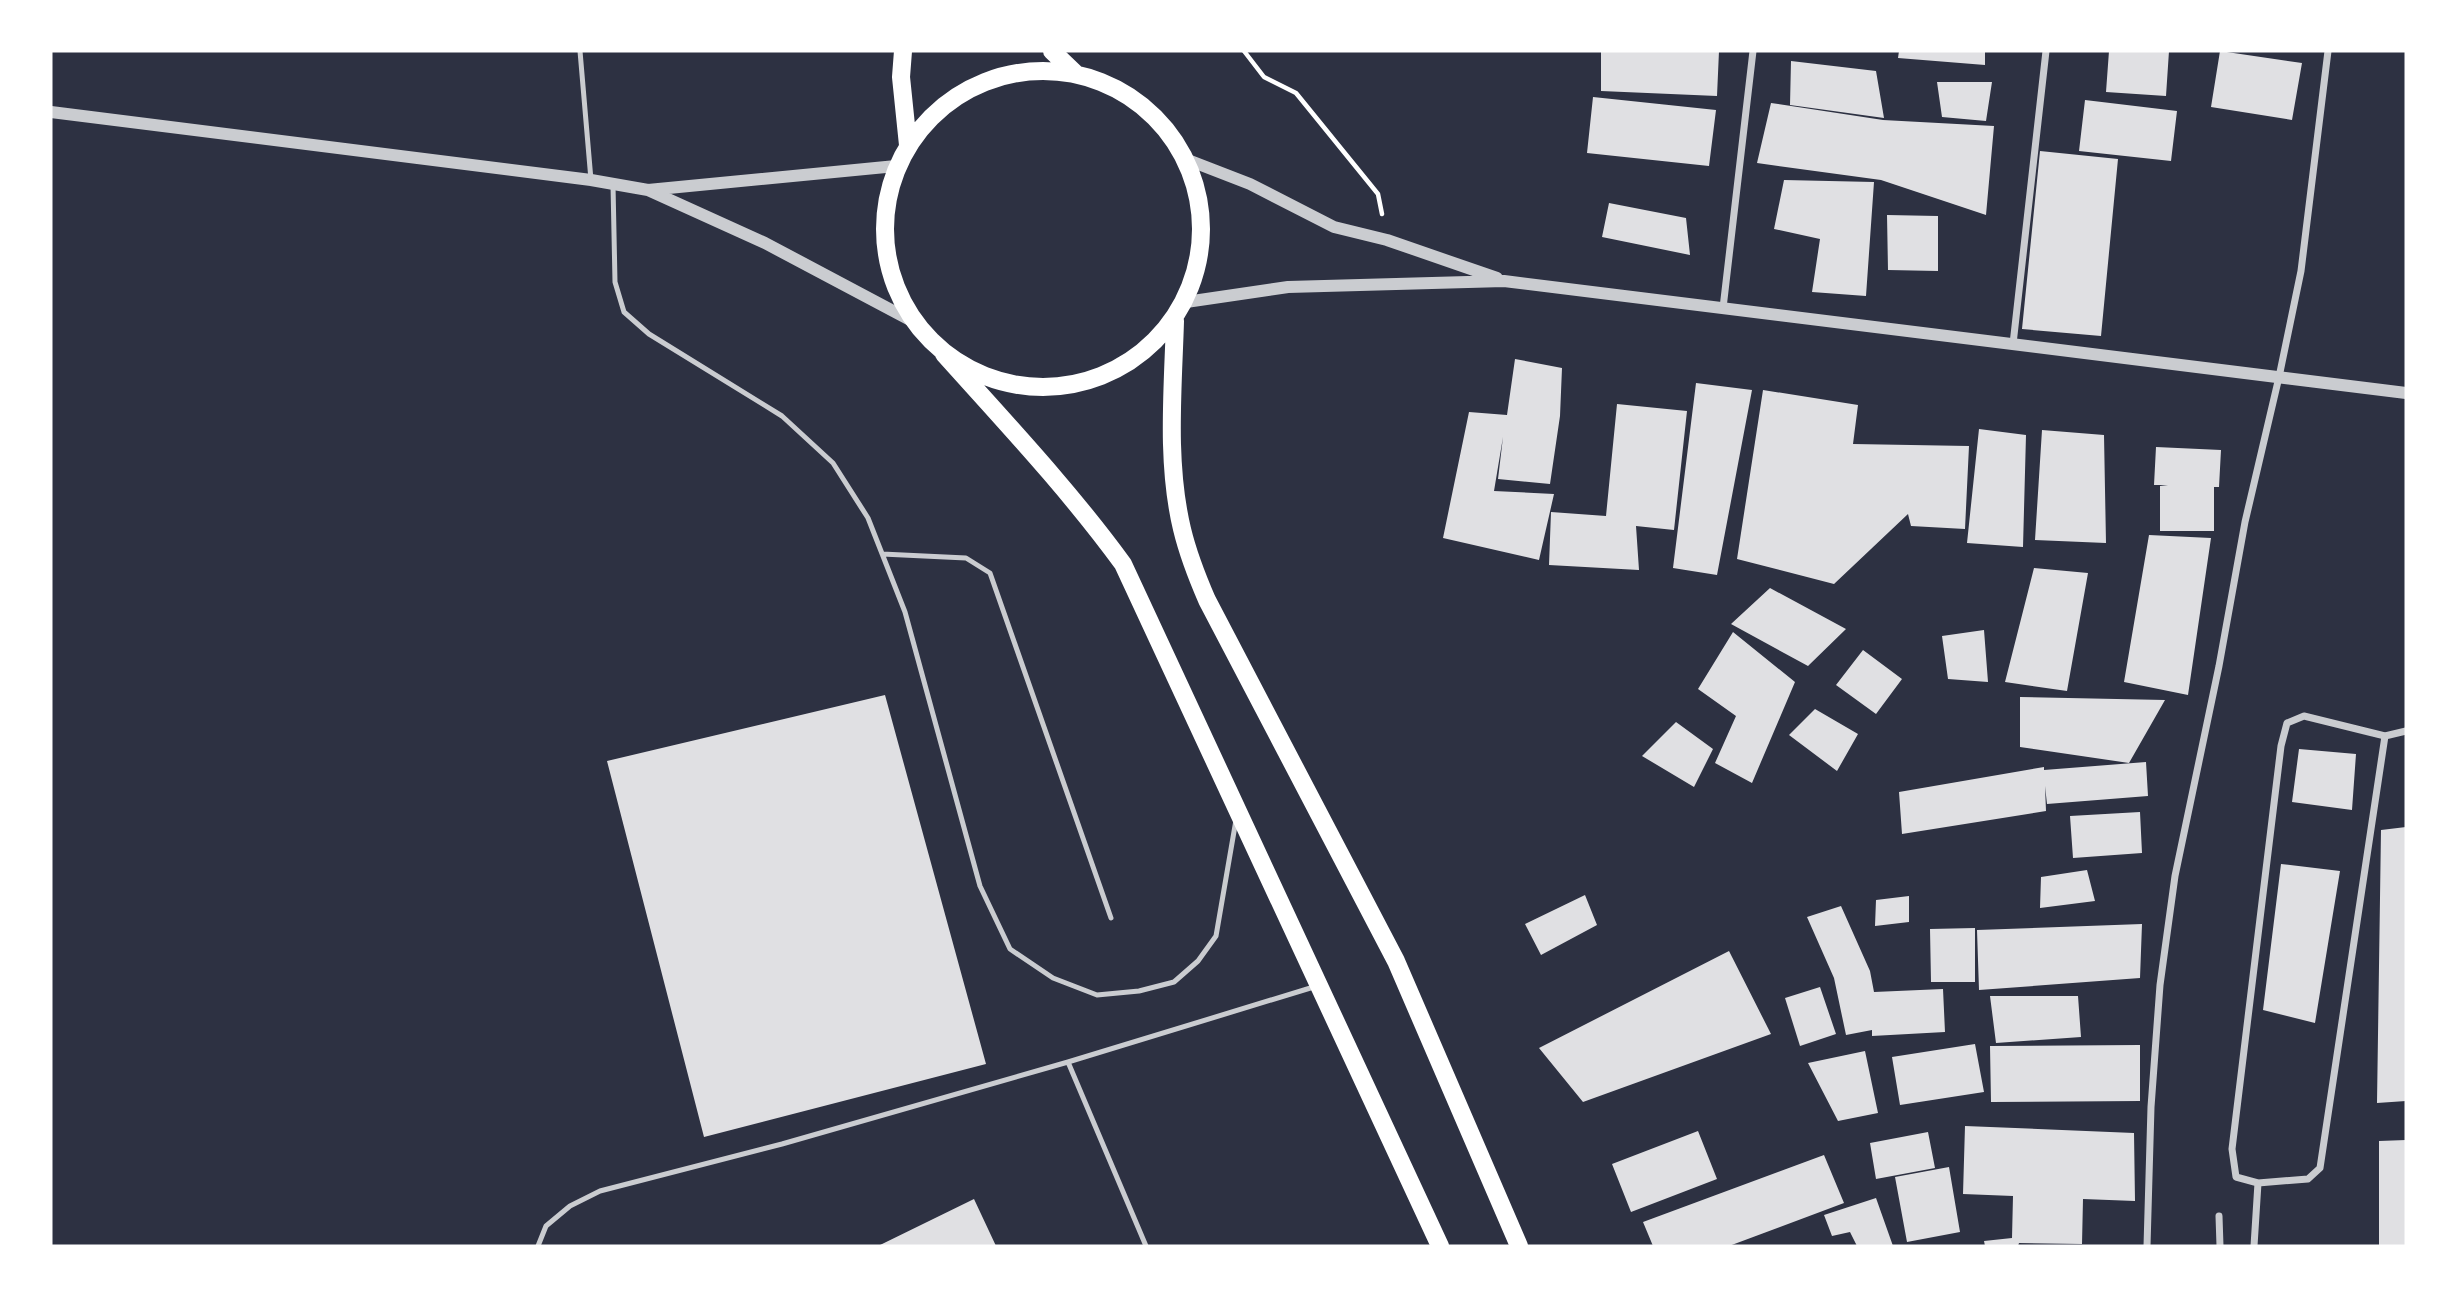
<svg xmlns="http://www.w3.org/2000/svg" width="2457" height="1297" viewBox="0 0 2457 1297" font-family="'Golos Text',sans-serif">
<rect width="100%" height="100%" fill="#2d3142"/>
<path fill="#e0e0e3" d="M1601,51H1719L1717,96L1601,91Z
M1899,51H1985V65L1898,58Z
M2109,51H2169L2166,96L2106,92Z
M2220,51L2302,63L2292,120L2211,107Z
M1791,61L1876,71L1884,118L1790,105Z
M1937,82H1992L1986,121L1942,117Z
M1593,97L1716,110L1709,166L1587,153Z
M2085,100L2177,111L2171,161L2079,151Z
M1771,103L1883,120L1994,126L1986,215L1881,180L1757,163Z
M2040,151L2118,159L2101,336L2022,329Z
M1784,180L1874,182L1866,296L1812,292L1820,239L1774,229Z
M1609,203L1686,218L1690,255L1602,237Z
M1887,215L1938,216V271L1888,270Z
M1515,359L1562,368L1560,416L1550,484L1498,479L1503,437L1494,491L1554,494L1539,560L1443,538L1469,412L1507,415Z
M1696,383L1752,390L1717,575L1673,568Z
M1763,390L1858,405L1853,444L1969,446L1965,529L1911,526L1908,514L1834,584L1737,559Z
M1617,404L1687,411L1674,530L1636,526L1639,570L1549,565L1551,512L1606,516Z
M1979,429L2026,435L2023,547L1967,543Z
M2042,430L2104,435L2106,543L2035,540Z
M2156,447L2221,450L2219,487H2214V531H2160V486L2168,485H2154Z
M2149,535L2211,538L2188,695L2124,682Z
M2034,568L2088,573L2067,691L2005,682Z
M1770,588L1846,629L1808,666L1731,624Z
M1984,630L1988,682L1948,679L1942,636Z
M1733,632L1795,682L1752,783L1715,763L1736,716L1698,689Z
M1863,650L1902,679L1876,714L1836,685Z
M885,695L986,1064L704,1137L607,761Z
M2020,697L2165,700L2129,763L2020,747Z
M1815,709L1858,734L1837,771L1789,735Z
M1676,722L1713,749L1694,787L1642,756Z
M2299,749L2356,754L2352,810L2292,802Z
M2146,762L2148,796L2047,804L2045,786L2046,811L1902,834L1899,792L2044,767V770Z
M2140,812L2142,853L2073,858L2070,816Z
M2406,827V1101L2377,1103L2381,830Z
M2281,864L2340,871L2315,1023L2263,1010Z
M2087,870L2095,901L2040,908L2041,877Z
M1585,895L1597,925L1541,955L1525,924Z
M1909,896V922L1875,926L1876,900Z
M1841,906L1870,971L1874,992L1943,989L1945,1032L1872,1036V1030L1846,1035L1834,978L1807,917Z
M2142,924L2140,978L1979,990L1977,930Z
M1975,928V982H1931L1930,929Z
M1729,951L1771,1034L1583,1102L1539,1048Z
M1820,987L1836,1034L1800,1046L1785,998Z
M1990,996H2078L2081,1037L1996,1043Z
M1975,1044L1984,1092L1900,1105L1892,1057Z
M2140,1045V1101L1991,1102L1990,1046Z
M1865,1051L1878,1113L1838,1121L1808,1063Z
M1965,1126L2134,1133L2135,1201L2083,1199L2082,1244L2019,1243L2018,1246H1985L1984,1241L2012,1238L2013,1196L1963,1194Z
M1698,1131L1717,1179L1631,1212L1612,1164Z
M1928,1132L1935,1168L1876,1179L1870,1143Z
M2406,1140V1246H2379V1141Z
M1824,1155L1844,1203L1729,1246H1653L1643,1222Z
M1949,1167L1960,1232L1907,1242L1895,1177Z
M1876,1198L1893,1246H1857L1850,1232L1832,1236L1824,1215Z
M974,1199L996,1246H878Z"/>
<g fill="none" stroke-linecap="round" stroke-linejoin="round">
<path stroke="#fff" stroke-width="4.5" d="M1244,51L1264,77L1296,93L1378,194L1382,214"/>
<path stroke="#caccd0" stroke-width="5" d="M580,51L591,180
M613,185L615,282L624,312L649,334L782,416L833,463L868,518L905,612L980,886L1010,949L1053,978L1097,995L1139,991L1174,982L1198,961L1216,936L1236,820
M882,554L966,558L990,573L1111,918
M1068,1062L1146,1246
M538,1246L546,1226L570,1206L600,1191L782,1144L1068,1062L1317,986"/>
<path stroke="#caccd0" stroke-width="7" d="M1723,308L1753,51
M2013,344L2046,51
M2385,736L2320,1168L2308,1179L2258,1183L2236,1177L2232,1149L2281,746L2287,723L2304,716L2385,736L2406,731
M2219,1216L2220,1246
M2147,1246L2151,1107L2160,985L2175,876L2219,666L2245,522L2279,377L2301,271L2328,51
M2254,1246L2258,1183"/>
<path stroke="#caccd0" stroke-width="12" d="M51,112L591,180L648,190L896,166
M1188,160L1250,184L1334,227L1387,240L1497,278
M648,190L765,243L912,321
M1186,302L1288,287L1504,281L2406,393"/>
<path stroke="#fff" stroke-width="18" d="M903,51L901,77L908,145
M1052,51L1076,74
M885 229a158 158 0 1 1 316 0a158 158 0 1 1-316 0Z
M1175,321C1173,389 1166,462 1182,529C1188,554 1197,577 1207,600L1396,961L1519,1246
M944,354C1006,423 1069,490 1123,564L1440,1246"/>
</g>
<rect width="2457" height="1297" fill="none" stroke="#ffffff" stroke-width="105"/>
</svg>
